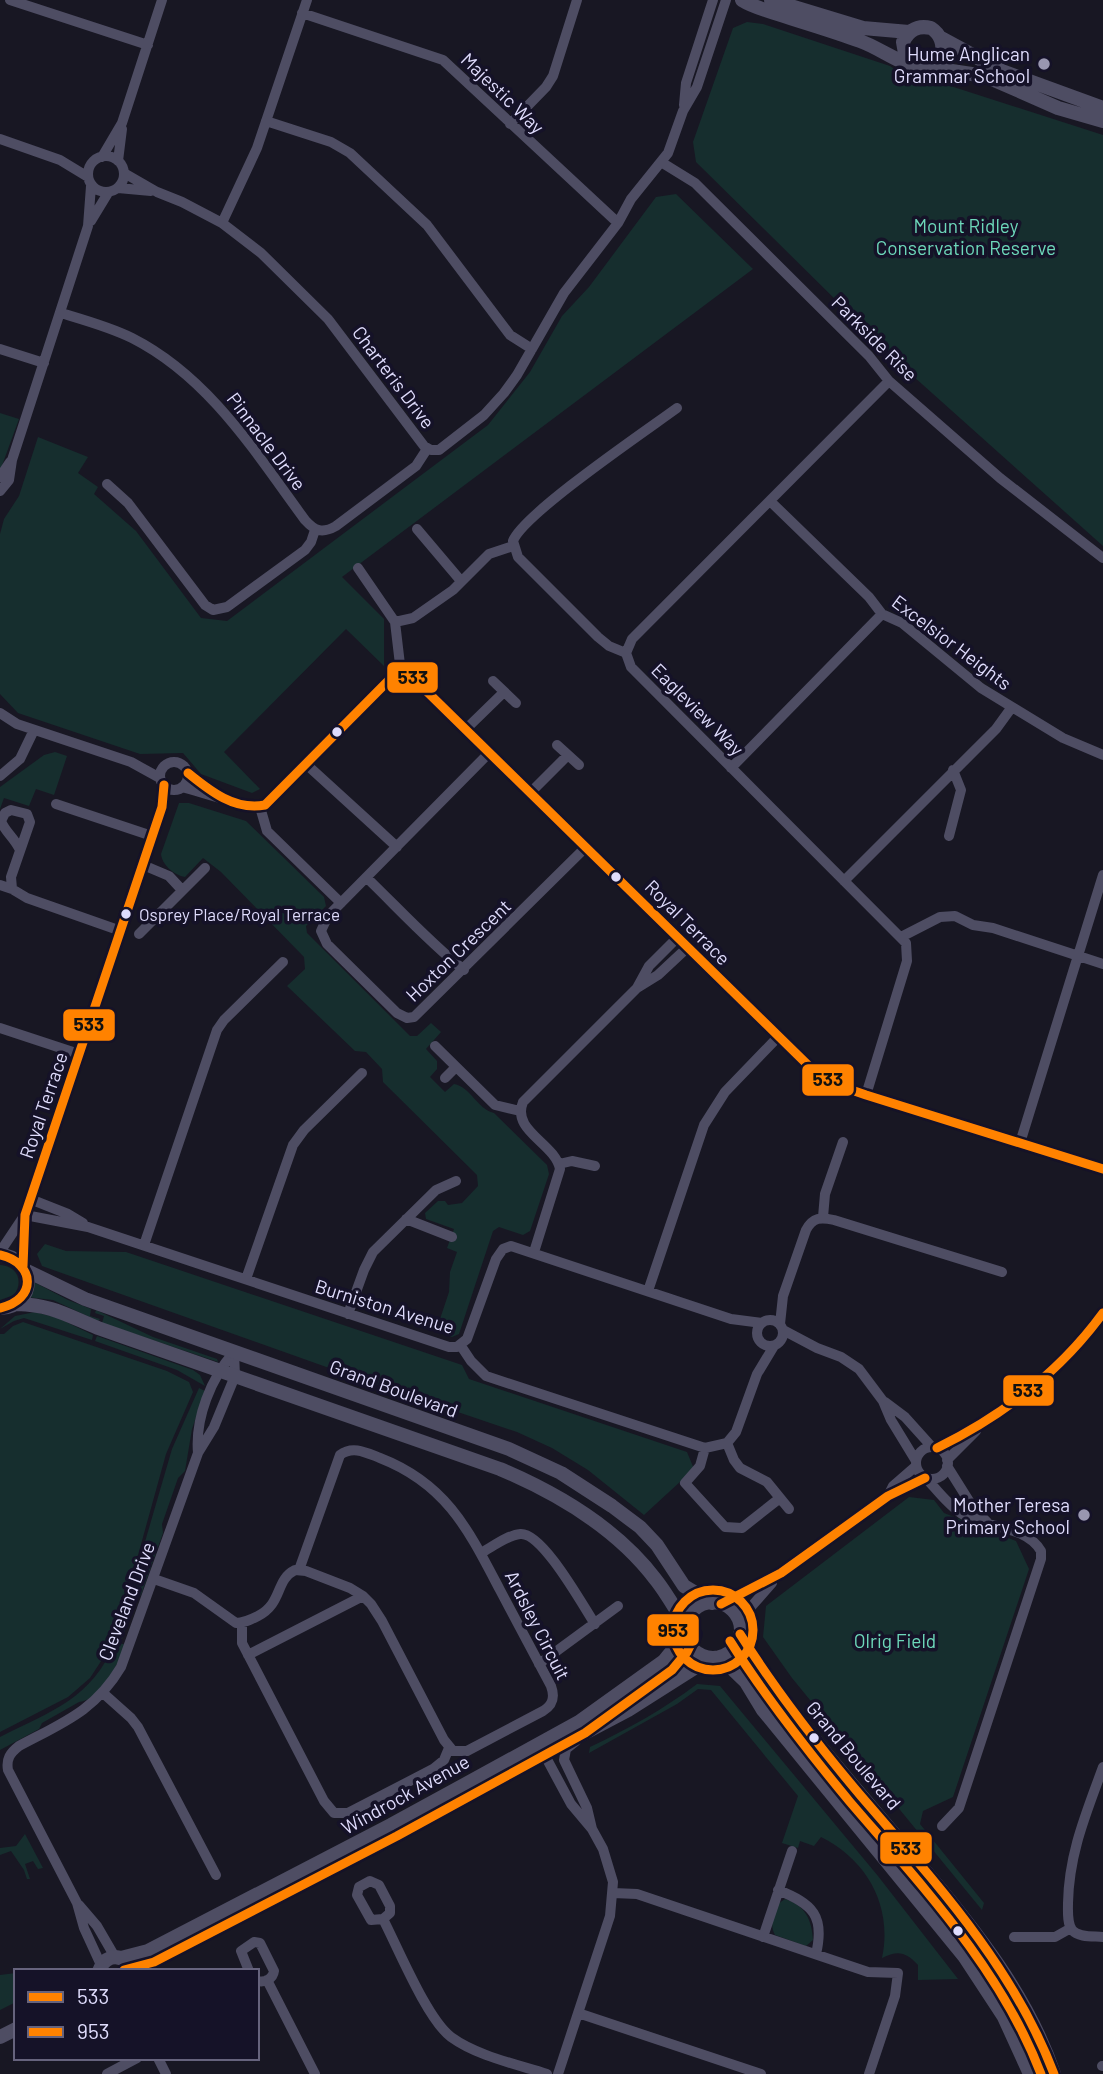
<svg xmlns="http://www.w3.org/2000/svg" width="1103" height="2074" viewBox="0 0 1103 2074" font-family="Barlow,sans-serif">
<rect width="100%" height="100%" fill="#181723"/>
<path fill="#162e2e" d="M747,22L763,24L890,66L912,82H938L1103,135V546L913,376L696,162L693,142L733,28Z
M676,194L753,269L342,577L384,619V666L346,629L224,752L260,789L252,793L201,774L183,753L140,754L18,713L0,694V534L4,519L19,496L38,437L88,457L78,473L98,487L94,494L136,531L201,618L227,621L488,425L530,372L562,316L589,287L656,197Z
M0,413L19,419L0,471Z
M55,752L67,756L54,795L36,789L29,806L4,798L0,809V787L44,755Z
M179,803H189L246,821L324,897L326,906L306,926L307,933L410,1036H417L431,1023L441,1032L426,1049L437,1061V1069L430,1077L445,1092L454,1084C471,1087 477,1109 494,1113L547,1165L549,1174L530,1231L523,1235L499,1227L493,1231L459,1334L452,1337L436,1331L449,1292L450,1272L457,1252L447,1248L454,1229L426,1219L425,1213L438,1201H445L448,1205L462,1203L478,1186L477,1175L383,1082L382,1069L366,1052L355,1051L287,986L305,969L304,957L221,872L203,858L185,877C174,875 162,865 161,854Z
M45,1244L66,1251L126,1252L462,1365L469,1379L687,1452L694,1469L644,1515L588,1470L552,1448L517,1432L346,1374L42,1266L37,1254Z
M0,1265C17,1266 24,1281 14,1295L0,1300Z
M30,1280L68,1300L91,1309L90,1316L100,1319L98,1321L53,1300L27,1297Z
M96,1310L153,1337L217,1359L218,1362L102,1323L104,1316L95,1313Z
M35,1312L58,1318L93,1335L92,1340L24,1318L14,1321L0,1329L15,1316Z
M23,1322L167,1371L189,1382L193,1392L166,1454L122,1613L105,1655L90,1678L68,1697L0,1732V1334H4L13,1326Z
M97,1336L193,1370L200,1375L205,1386L177,1370L95,1341Z
M199,1388L205,1391L192,1429L185,1471L178,1478L162,1524L163,1533L141,1595L135,1600L122,1639L117,1638L172,1449Z
M909,1497L934,1500L944,1513L1016,1541L1029,1569L953,1797L923,1811L920,1824L984,1903L982,1910L792,1678L763,1637L766,1606Z
M115,1642L127,1645C118,1662 101,1700 79,1702L42,1723L39,1729L0,1750V1737C51,1711 92,1699 115,1642Z
M697,1684L720,1686L878,1876L958,1979L918,1980V1965C906,1952 898,1950 882,1958C893,1906 867,1860 821,1837L814,1846L800,1841L798,1848L782,1843L798,1796L711,1690L698,1689L677,1704L589,1753L590,1747C628,1729 664,1709 697,1684Z
M25,1834L43,1868L38,1869L33,1861L25,1864L30,1879H27L24,1870L11,1851L0,1855V1848L16,1846Z
M785,1899C805,1905 812,1920 813,1940L806,1946L775,1935C769,1924 774,1914 778,1904Z
M16,1973V2002L0,2010V1975Z"/>
<g fill="none" stroke-linecap="round" stroke-linejoin="round">
<path stroke="#4e4d63" stroke-width="10" d="M10,0L148,45
M302,13L443,60L618,223
M684,105L686,83L713,0
M266,121L331,142L350,153L427,225L510,335L532,349
M510,124L546,87L553,76L577,0
M0,139L60,160L88,177
M88 174a18 18 0 1 1 36 0a18 18 0 1 1-36 0Z
M102,157L122,123L162,0
M118,161L122,129
M661,162L695,183L869,356L889,381L1000,478L1103,558
M124,173L157,192L182,202L222,223L261,253L328,319L424,446L431,450H439L484,415L504,393L517,375L564,293L618,223L631,199L668,153L683,111L697,87L726,0
M118,188L151,191
M91,221L108,193
M222,223L257,148L307,0
M61,313C84,320 110,327 132,338C209,377 255,452 305,520C315,531 322,534 336,526L416,466L427,449
M0,349L44,363
M0,477L10,462
M107,484L128,503L205,605L213,610L227,607L305,550L311,542L315,530
M0,491L9,480L12,460L88,226L91,186
M770,501L869,597L882,614L902,623L981,688L1063,738L1103,755
M417,529L461,581
M358,568L395,622L401,673
M395,622L413,618L453,590L489,554L513,546
M626,653L609,646L598,637L518,557L513,541C523,514 647,430 677,408
M493,681L516,703
M0,713L17,724L131,762L160,778
M466,729L504,692
M557,745L579,765
M490,752L328,916L321,931L327,944L397,1013L407,1018L414,1017L586,847
M160 776a14 14 0 1 1 28 0a14 14 0 1 1-28 0Z
M306,764L397,847
M731,768L882,614
M0,776L20,759L34,730
M182,787C200,791 251,810 265,805L389,680L401,673L409,674L815,1072L837,1085L866,1095L1103,1169
M531,792L568,755
M56,804L152,836
M260,807L267,831L341,903
M949,836L961,790L953,770
M143,865L169,876L182,890
M367,878C399,909 429,942 464,970
M844,881L996,729L1012,707
M0,885L12,889L27,898L121,931
M12,889L11,877L30,822L27,814L11,810L5,813L1,821C5,832 14,837 20,850
M139,934L205,868
M901,937L940,917L955,916L973,925L993,928L1103,964
M637,988L649,966L678,937
M0,1028L79,1054
M435,1046L495,1105L520,1111
M445,1078L456,1067
M866,1095L907,961L906,943L631,667L626,653L632,639L889,381
M1020,1143L1103,875
M559,1164L572,1161L595,1166
M30,1199L68,1214L83,1223
M25,1215L88,1227L449,1347H457L467,1339L496,1259L503,1249L511,1246L731,1319L762,1323
M823,1217L825,1194L843,1142
M406,1219L452,1237
M144,1245L217,1030L224,1020L283,962
M0,1252L24,1216
M534,1252L560,1169C555,1143 511,1131 523,1102L637,988L658,975L688,947
M23,1266L25,1215L162,807L164,785
M246,1279L293,1145L304,1130L362,1073
M648,1291L704,1125L725,1092L778,1037
M348,1314L364,1270L373,1252L436,1190L456,1181
M757 1333a13 13 0 1 1 26 0a13 13 0 1 1-26 0Z
M780,1324L783,1296L806,1230C813,1217 821,1217 834,1220L1002,1272
M783,1330L817,1348L841,1357L859,1369L883,1401L891,1420L916,1461
M461,1346L471,1361L486,1376L705,1448L727,1443L736,1432L757,1374L774,1346
M885,1402L905,1417L932,1447
M727,1443L734,1460L740,1468L767,1482L789,1509
M916 1463a16 16 0 1 1 32 0a16 16 0 1 1-32 0Z
M705,1448L700,1466L685,1483L725,1527L742,1528L780,1498
M937,1448C994,1423 1069,1365 1103,1313
M947,1460L976,1431
M947,1466L974,1509L987,1522
M926,1478C937,1490 948,1505 962,1514C985,1528 1026,1525 1041,1551V1559L959,1808L942,1826
M888,1496L893,1486L916,1466
M481,1553C492,1547 508,1535 520,1534C542,1531 583,1606 595,1624
M154,1579L194,1593L236,1623C244,1623 250,1620 258,1616C283,1603 275,1580 295,1570L306,1571L350,1588L363,1596L371,1604L382,1621L444,1740L453,1751H467L543,1711C553,1705 555,1697 551,1686C534,1654 517,1622 500,1590C469,1531 447,1484 380,1458C367,1453 353,1445 340,1455L299,1570
M721,1604L781,1573L888,1496L913,1485L925,1478
M242,1623V1643L324,1801L334,1813H348L433,1769L444,1760L449,1748
M740,1624L750,1608L772,1583
M248,1655L363,1596
M539,1664L618,1606
M103,1693L131,1718L138,1727L216,1875
M576,1741L566,1749L564,1760L587,1808L592,1829
M542,1750L571,1804L592,1829L603,1849L613,1882L610,1916L558,2074
M1103,1767C1086,1814 1069,1853 1068,1903C1068,1911 1067,1923 1072,1930C1079,1938 1094,1936 1103,1937
M370,1881L379,1885L390,1906V1913L383,1919L371,1920L357,1895L359,1887Z
M778,1890C813,1904 825,1916 816,1954
M613,1893L637,1894L868,1972L898,1973L895,1996L869,2074
M79,1905L97,1926L115,1957
M383,1919C398,1948 427,2019 451,2037C477,2056 516,2064 547,2074
M763,1937L792,1851
M1014,1937H1055L1071,1928
M101,1965L84,1928L77,1903L8,1770C6,1759 10,1753 19,1746C62,1723 95,1711 121,1667L198,1453L214,1427L235,1376L234,1352C211,1378 195,1418 198,1453
M249,1971L241,1951L254,1942L260,1943L274,1971C273,1979 265,1983 257,1981
M267,1980L315,2074
M578,2013L761,2074
M158,2058L166,2074
M1102,2066H1103
M107,2074L137,2058"/>
<path stroke="#4e4d63" stroke-width="14" d="M742,0C753,7 766,10 778,14C805,23 833,31 860,41C880,48 897,63 919,67C943,71 951,41 931,28C918,25 909,30 903,42L906,59L916,66
M771,0L863,28L909,32
M941,38L1002,71L1103,108
M925,67L985,76L1058,108L1103,121
M0,1255C37,1257 37,1307 0,1308
M25,1270L85,1299L509,1449L561,1473L612,1506L640,1527L657,1545L684,1586L712,1603
M17,1304C52,1305 66,1315 98,1328L500,1469C559,1494 617,1528 656,1580C667,1594 676,1610 685,1625
M685 1630a28 28 0 1 1 56 0a28 28 0 1 1-56 0Z
M740,1634C794,1725 870,1803 937,1885C984,1942 1030,2002 1054,2074
M720,1657L746,1682L763,1710L964,1956L1004,2017L1030,2074
M393,1834L628,1710L710,1658
M121,1958L148,1951L391,1825L579,1722L664,1661L677,1645L685,1629
M99,1971C104,1957 116,1953 127,1962
M134,1971L164,1953
M0,2037L16,2029"/>
<defs>
<path id="bus-1" d="M188,773C210,791 235,811 265,805L389,680L401,673L409,674L815,1072L837,1085L866,1095L1103,1169
M0,1255C36,1263 37,1300 0,1308
M23,1266L25,1215L162,807L164,785
M937,1448C1002,1416 1060,1372 1103,1313
M721,1604L781,1573L888,1496L925,1478
M740,1634C776,1691 817,1744 861,1796C935,1882 1013,1966 1054,2074"/>
<path id="bus-2" d="M673 1630a40 40 0 1 1 80 0a40 40 0 1 1-80 0Z
M730,1641C766,1698 807,1750 850,1802C922,1886 1001,1969 1041,2074
M124,1970L154,1962L397,1836L585,1733L672,1670L687,1652L696,1634"/>
</defs>
<use href="#bus-1" stroke="#151228" stroke-width="14"/>
<use href="#bus-2" stroke="#151228" stroke-width="14"/>
<use href="#bus-1" stroke="#ff8200" stroke-width="9"/>
<use href="#bus-2" stroke="#ff8200" stroke-width="9"/>
</g>
<g fill="#9997b0" stroke="#151228" stroke-width="2.5">
<circle cx="1044" cy="64" r="7"/>
<circle cx="1084" cy="1515" r="7"/>
</g>
<g fill="#dfdcfc" stroke="#151228" stroke-width="2.5">
<circle cx="337" cy="732" r="6"/>
<circle cx="616" cy="877" r="6"/>
<circle cx="126" cy="914" r="6"/>
<circle cx="814" cy="1738" r="6"/>
<circle cx="958" cy="1931" r="6"/>
</g>
<g text-anchor="middle" dominant-baseline="central" stroke-width="7" stroke-linejoin="round" paint-order="stroke">
<g font-size="17" fill="#dfdcfc" stroke="#151228" text-anchor="start">
<text x="139" y="914">Osprey Place/Royal Terrace</text>
</g>
<g font-size="19" fill="#dfdcfc" stroke="#151228" text-anchor="end">
<text x="1030" y="53">Hume Anglican<tspan x="1030" dy="22">Grammar School</tspan></text>
<text x="1070" y="1504">Mother Teresa<tspan x="1070" dy="22">Primary School</tspan></text>
</g>
<g font-size="19" fill="#dfdcfc" stroke="#151228">
<text transform="translate(503 93) rotate(44)">Majestic Way</text>
<text transform="translate(875 338) rotate(45)">Parkside Rise</text>
<text transform="translate(394 377) rotate(53)">Charteris Drive</text>
<text transform="translate(267 441) rotate(53)">Pinnacle Drive</text>
<text transform="translate(952 642) rotate(37)">Excelsior Heights</text>
<text transform="translate(698 709) rotate(45)">Eagleview Way</text>
<text transform="translate(688 922) rotate(45)">Royal Terrace</text>
<text transform="translate(458 950) rotate(-44)">Hoxton Crescent</text>
<text transform="translate(43 1105) rotate(-71)">Royal Terrace</text>
<text transform="translate(385 1306) rotate(17)">Burniston Avenue</text>
<text transform="translate(394 1388) rotate(20)">Grand Boulevard</text>
<text transform="translate(126 1601) rotate(-69)">Cleveland Drive</text>
<text transform="translate(538 1625) rotate(63)">Ardsley Circuit</text>
<text transform="translate(854 1755) rotate(50)">Grand Boulevard</text>
<text transform="translate(405 1794) rotate(-29)">Windrock Avenue</text>
</g>
<g font-size="19" fill="#6dd8ba" stroke="#151228">
<text x="966" y="225">Mount Ridley<tspan x="966" dy="22">Conservation Reserve</tspan></text>
<text x="895" y="1640">Olrig Field</text>
</g>
</g>
<g stroke="#151228" stroke-width="2.5">
<rect x="386" y="661" width="53" height="33" rx="7" fill="#ff8200"/>
<rect x="62" y="1008" width="54" height="34" rx="7" fill="#ff8200"/>
<rect x="801" y="1063" width="54" height="34" rx="7" fill="#ff8200"/>
<rect x="1002" y="1374" width="53" height="33" rx="7" fill="#ff8200"/>
<rect x="646" y="1613" width="54" height="34" rx="7" fill="#ff8200"/>
<rect x="879" y="1831" width="54" height="34" rx="7" fill="#ff8200"/>
</g>
<g font-size="19" text-anchor="middle" font-weight="bold" fill="#111">
<text x="413" y="684">533</text>
<text x="89" y="1031">533</text>
<text x="828" y="1086">533</text>
<text x="1028" y="1397">533</text>
<text x="673" y="1637">953</text>
<text x="906" y="1855">533</text>
</g>
<rect x="14" y="1969" width="245" height="91" fill="#151228" stroke="#66637d" stroke-width="2"/>
<rect x="28" y="1992" width="35" height="10" fill="#ff8200" stroke="#66637d" stroke-width="2"/>
<text x="77" y="2004" font-size="21" fill="#dfdcfc">533</text>
<rect x="28" y="2027" width="35" height="10" fill="#ff8200" stroke="#66637d" stroke-width="2"/>
<text x="77" y="2039" font-size="21" fill="#dfdcfc">953</text>
</svg>
